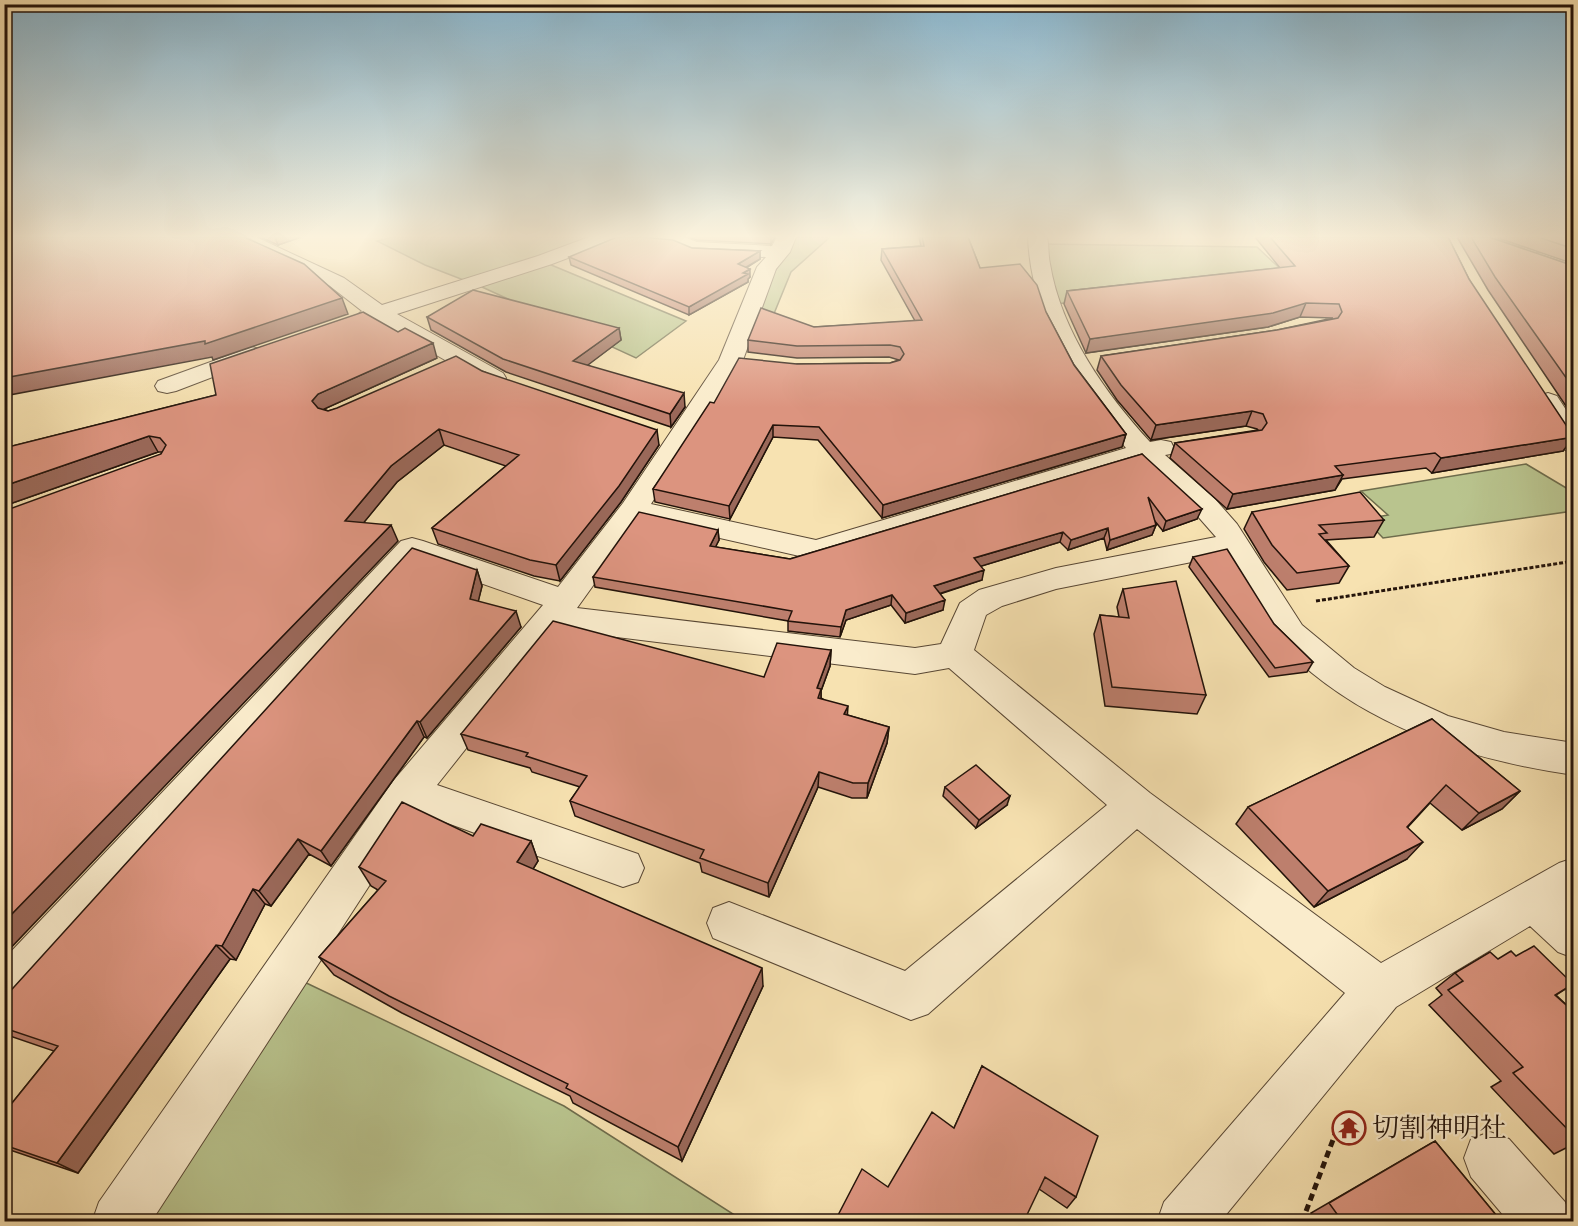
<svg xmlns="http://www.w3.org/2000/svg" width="1578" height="1226" viewBox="0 0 1578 1226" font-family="'IM FELL Double Pica','Noto Serif JP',serif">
<rect width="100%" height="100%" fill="#f7e2b1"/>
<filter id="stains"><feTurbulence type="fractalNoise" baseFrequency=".00333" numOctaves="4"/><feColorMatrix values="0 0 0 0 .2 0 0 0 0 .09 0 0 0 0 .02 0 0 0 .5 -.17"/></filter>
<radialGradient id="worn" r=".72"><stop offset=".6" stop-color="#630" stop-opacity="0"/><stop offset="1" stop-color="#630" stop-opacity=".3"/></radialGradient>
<path fill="#b9c48e" stroke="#6e6c4c" stroke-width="1.5" d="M393,237H593L466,281L425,265L377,241Z
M791,237H830L791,272L771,321H752Z
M1043,244L1257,247L1289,277L1056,304Z
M544,262L686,321L636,358L482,287L484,281Z
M1526,464L1573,492V511L1383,538L1365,519L1388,515L1361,491Z
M298,979L564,1106L744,1221L143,1222Z"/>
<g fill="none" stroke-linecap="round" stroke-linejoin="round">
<defs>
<path id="minor" d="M231,237H256L344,278L382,305L538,256L589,237H616L613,241L552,264L397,314L503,373L506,378L503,383L494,385L485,383L377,321L366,324L358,322L355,317L362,311L330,286L234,241Z
M631,237H684L697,242L772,246L777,237H796L790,252L776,269L743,360L651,504L816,540L1126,448C1075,389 1031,316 1028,237H1047C1049,246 1048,255 1050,264C1061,331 1105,393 1150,442L1161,440L1171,442L1174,448L1171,454L1165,455L1215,499L1237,524L1302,625L1354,668L1385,687L1448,716L1504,732L1574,743V775C1479,761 1387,734 1312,673C1301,663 1288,654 1278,642C1257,617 1243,584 1227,555L1056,589L1002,606L986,615L974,650L1150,793L1381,963L1559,863L1574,858V900L1568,903L1574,908V958L1558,952L1530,926L1396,1007L1220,1222H1157L1164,1202L1345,993L1137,829L928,1014L911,1020L713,938L707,923L713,908L729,902L905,971L1107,805L949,668L915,674L560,630L437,785L638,854L644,868L638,882L623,887L417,812L151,1222H92L99,1202L394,780L543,605L418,561L21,1011L4,1017V959L401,541L412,538L423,541L558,587L623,503L719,360L757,267L766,257L693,254L674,246L634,241ZM1139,461L1194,512L1216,537L1056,568L979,590L960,603L941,644L915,648L577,608L640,520L817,560Z
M1505,240L1574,242V254L1498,250L1495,246Z
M252,347L260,349L264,354L260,359L176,391L167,393L158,391L155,386L158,381Z
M1548,393L1557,396L1574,422V452L1565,450L1535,401L1539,396Z
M1490,1132L1509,1139L1565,1202L1572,1222H1509L1471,1177L1464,1158L1471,1139Z"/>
</defs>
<use href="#minor" stroke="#584734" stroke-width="2"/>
<path stroke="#23130a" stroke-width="3" stroke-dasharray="4 2" stroke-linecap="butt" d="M1316,601L1574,561"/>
<path stroke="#23130a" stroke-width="5" stroke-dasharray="7 4.5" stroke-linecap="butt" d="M1302,1222L1342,1116"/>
<use href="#minor" fill="#faeccc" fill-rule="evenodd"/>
</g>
<path fill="#bd7f6d" stroke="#23130a" stroke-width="1.5" d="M260,237H301L278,245Z
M689,237H775L771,244L697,240Z
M919,237H968L980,268L1046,312L1074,365L1126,434L1122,447L882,518L818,440L773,437L730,519L655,502L653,489L714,403L797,364L890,363L899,360L889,357L797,358L748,352V340L814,327L915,321L881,260L882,249L921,246Z
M1255,237H1448L1469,279L1563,451L1432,473L1426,468L1342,479L1335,490L1227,509L1170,458L1175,443L1258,430L1257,429L1246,426L1151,440L1117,400L1097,370L1101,356L1277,330L1333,318L1300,317L1268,327L1086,353L1064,304L1067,291L1280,268Z
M1457,237H1489L1574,266V418L1488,290Z
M1495,237H1574V264Z
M692,248L760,251V259L746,268L750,277L748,279V282L689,315L571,265L569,257Z
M427,317L619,328L621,340L587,365L685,407L671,427L506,372L431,330Z
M437,358L324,409L328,411L482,371L659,445L621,502L560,581L534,576L438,544L432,528L506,466L444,445L397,482L363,523L398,541L161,454L162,452H158L4,506V448L216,395Z
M1142,454L1197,519L1163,531L1154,520L1156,525L1152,535L1107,550L1104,538L1068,550L1060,542L981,566L982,580L940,594L943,610L905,623L891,605L846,620L840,637L788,631V621L595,587L593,577L718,530L719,540L715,547L790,559Z
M1252,512L1384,520L1374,537L1326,540L1349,566L1339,583L1287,590L1264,562L1244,529Z
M1193,557L1274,624L1313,662L1307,672L1269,677L1189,567Z
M477,570L482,586L478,601L521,627L427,738L424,737L331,866L309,854L271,906L265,904L236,960L230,959L78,1173L4,1148V1113L54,1051L4,1034V998Z
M1123,589L1206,695L1197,714L1105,706L1094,634L1100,615L1119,617L1117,607Z
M831,650L830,666L821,691V698L847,715L889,727L887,743L867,798H852L818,787L769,897L702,872L700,863L575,816L570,801L580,787L532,772L530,768L468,750L461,734L764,677Z
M1432,719L1520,791L1502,809L1462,830L1430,803L1408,827L1407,859L1314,907L1236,824L1248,807Z
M945,787L1007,805L976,828L943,796Z
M473,836L531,841L538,861L533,869L763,986L682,1161L573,1103L570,1096L402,1013L334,975L319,957L378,890L371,886L359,867Z
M1516,956L1573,984L1556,995L1574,1012V1144L1554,1154L1491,1087L1501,1081L1429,1005L1442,995L1436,988L1455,973L1498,959Z
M982,1066L1076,1197L1067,1208L1039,1189L954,1128Z
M1435,1141L1501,1221H1316L1311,1213Z"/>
<path fill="#9a6859" stroke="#23130a" stroke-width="1.5" d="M275,237H301L278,245Z
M771,237H775L771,244Z
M760,251V259L738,272V264Z
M750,269V277L748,279V282L689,315V307Z
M342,298L348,314L213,360L212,357L4,396V378Z
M1306,303L1300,317L1268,327L1086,353L1090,339Z
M619,328L621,340L576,374L573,361Z
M433,343L437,358L324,409L319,416L312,401L318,394Z
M684,393L685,407L671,427L670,414Z
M1252,411L1246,426L1151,440L1156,425Z
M773,425V437L730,519L729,506Z
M439,429L444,445L397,482L352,537L345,521L391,466Z
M657,430L659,445L621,502L560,581L556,565Z
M1126,434L1122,447L882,518L883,505Z
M149,436L158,452L4,506V486Z
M1574,437L1563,451L1432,473L1441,458Z
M1343,475L1335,490L1227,509L1233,494Z
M1202,509L1197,519L1163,531L1166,521Z
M391,525L398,541L4,955V922Z
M1156,525L1152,535L1107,550L1110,540Z
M1108,528L1104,538L1068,550L1071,540Z
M718,530L719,540L711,556L710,546Z
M1063,532L1060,542L972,569L974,558Z
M477,570L482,586L475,615L470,599Z
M984,570L982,580L932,596L934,586Z
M892,595L891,605L846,620L840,637L841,627L846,610Z
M945,600L943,610L905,623L906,613Z
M516,611L521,627L427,738L420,722Z
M831,650L830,666L821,691V705L818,713L817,688Z
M848,706L847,721L844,714Z
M417,721L424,737L331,866L321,851Z
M889,727L887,743L867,798L868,783Z
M819,772L818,787L769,897L768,883Z
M1520,791L1502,809L1462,830L1479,813Z
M1010,796L1007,805L976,828L979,820Z
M298,839L309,854L271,906L259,891Z
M531,841L538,861L525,882L517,862Z
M1423,842L1407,859L1314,907L1328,891Z
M253,889L265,904L236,960L222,946Z
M216,945L230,959L78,1173L57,1163Z
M762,968L763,986L682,1161L678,1147Z"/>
<path fill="#dc947f" stroke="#23130a" stroke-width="1.5" d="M4,237H244L304,264L342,298L205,344V341L4,378Z
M617,237H642L673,240L692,248L760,251L738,264L750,269L743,273L748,274L689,307L569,257Z
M922,237H968L980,268L1020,264L1037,285L1046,312L1074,365L1126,434L883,505L819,427L773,425L729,506L653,489L710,402L714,403L739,358L797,364L890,363L900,360L904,354L900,347L890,345L797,346L748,340L761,308L814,327L922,320L882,249L924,246Z
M1270,237H1448L1469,279L1574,437L1441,458L1435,453L1335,466L1343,475L1233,494L1175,443L1262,430L1267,423L1263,414L1252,411L1156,425L1121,385L1101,356L1277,330L1338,318L1342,312L1339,304L1306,303L1273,313L1090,339L1067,291L1295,266Z
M1471,237H1489L1574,266V389L1495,277Z
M1538,237H1574V249Z
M473,290L619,328L573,361L684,393L670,414L503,359L427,317Z
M363,312L398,332L405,328L433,343L318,394L312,401L318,408L328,411L337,408L456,356L482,371L657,430L619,486L556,565L530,560L432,528L519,455L439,429L391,466L345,521L391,525L4,922V511L161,454L166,445L160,438L149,436L4,486V448L216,395L210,364Z
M1142,454L1202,509L1166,521L1148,497L1156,525L1110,540L1108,528L1071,540L1063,532L974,558L984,570L934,586L945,600L906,613L892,595L846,610L841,627L788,621L792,611L593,577L639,512L718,530L710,546L790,559Z
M1360,492L1384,520L1319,525L1327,533L1319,534L1349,566L1297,573L1272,545L1252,512Z
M412,548L477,570L470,599L516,611L420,722L417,721L321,851L298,839L259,891L253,889L222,946L216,945L57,1163L4,1145V1113L58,1046L4,1028V998Z
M1227,549L1274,624L1313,662L1275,668L1193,557Z
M1176,581L1206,695L1112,687L1100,615L1129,618L1123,589Z
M553,621L764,677L777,643L831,650L817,688L821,689L818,698L848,706L844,714L889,727L868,783H853L819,772L768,883L700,858L704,850L570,801L587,776L526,756L528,753L461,734Z
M1432,719L1520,791L1479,813L1446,785L1407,827L1423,842L1328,891L1248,807Z
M976,765L1010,796L979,820L945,787Z
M402,802L473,836L481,824L531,841L517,862L762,968L678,1147L566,1088L568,1084L389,996L319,957L386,881L359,867Z
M1534,946L1573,984L1555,995L1574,1012V1136L1513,1073L1523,1067L1448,990L1463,981L1455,973L1490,952L1498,959L1511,951L1516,956Z
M982,1066L1098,1136L1076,1197L1045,1177L1024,1221H835L862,1169L888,1187L932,1112L954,1128Z
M1435,1141L1501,1221H1342L1329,1203Z"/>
<linearGradient id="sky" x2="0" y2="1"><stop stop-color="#8ab8d1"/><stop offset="0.58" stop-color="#fbf2dc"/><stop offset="1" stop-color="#fbf2dc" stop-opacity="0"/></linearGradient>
<rect width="1578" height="408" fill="url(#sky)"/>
<defs>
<symbol id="temple-ring" viewBox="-11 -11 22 22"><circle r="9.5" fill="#faeccc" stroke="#8f2418" stroke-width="1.5"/><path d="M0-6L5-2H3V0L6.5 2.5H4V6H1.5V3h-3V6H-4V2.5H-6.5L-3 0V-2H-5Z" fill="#8f2418"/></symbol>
</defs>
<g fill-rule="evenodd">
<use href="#temple-ring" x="1330" y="1109" width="38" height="38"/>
</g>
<g text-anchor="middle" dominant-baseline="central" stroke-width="4.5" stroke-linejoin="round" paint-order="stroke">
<g font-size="27" fill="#23130a" stroke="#faeccc" text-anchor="start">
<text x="1372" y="1128">切割神明社</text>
</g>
</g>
<rect width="1578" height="1226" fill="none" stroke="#f7e2b1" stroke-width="24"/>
<rect x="6" y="6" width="1566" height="1214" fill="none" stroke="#23130a" stroke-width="3"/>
<rect x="12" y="12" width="1554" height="1202" fill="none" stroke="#23130a" stroke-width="1.5"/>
<rect width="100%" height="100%" filter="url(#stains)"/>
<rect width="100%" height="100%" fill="url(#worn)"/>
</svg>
